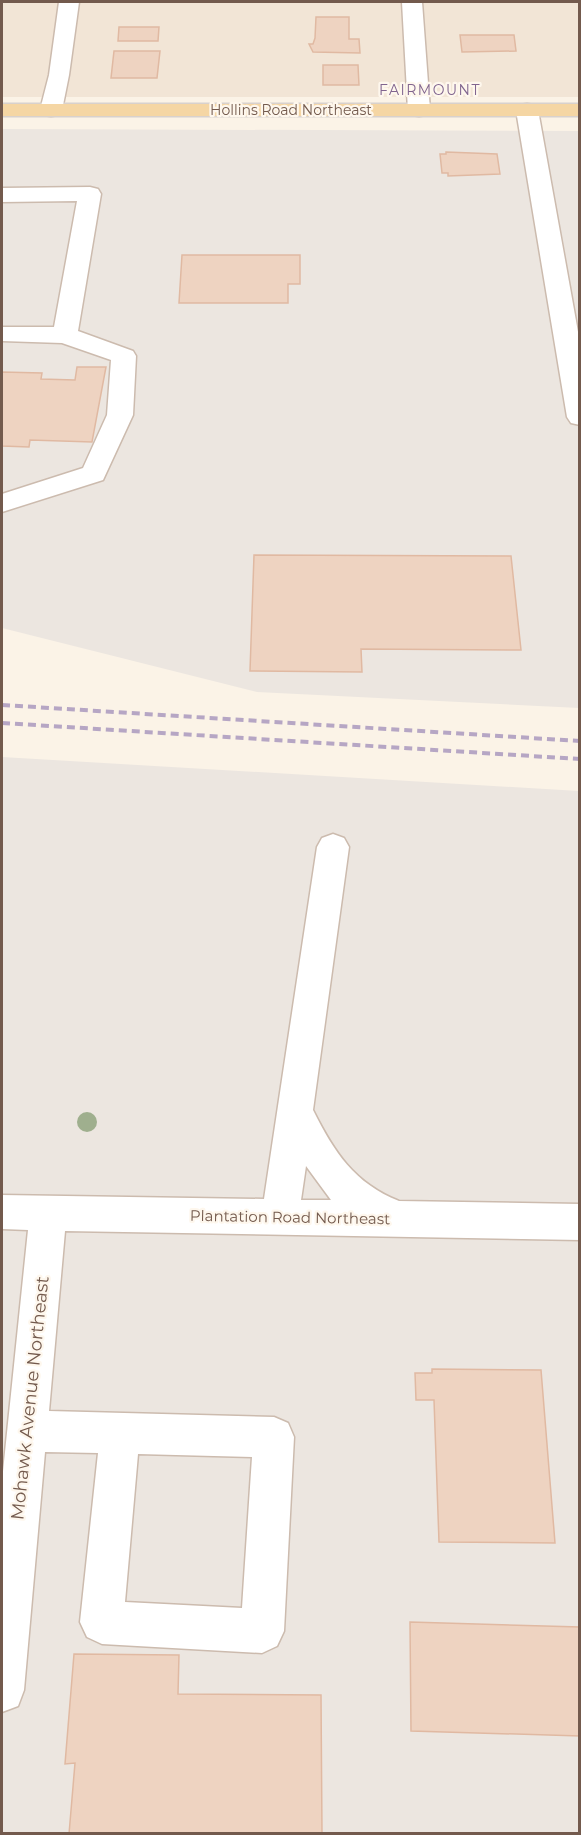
<svg xmlns="http://www.w3.org/2000/svg" width="581" height="1835" viewBox="0 0 581 1835" font-family="Montserrat,sans-serif">
<rect width="100%" height="100%" fill="#fbf3e7"/>
<path fill="#f2e5d6" d="M2,2H579V97H2Z"/>
<path fill="#ece6e0" d="M2,129L579,131V708L257,692L2,628Z
M2,757L579,791V1833H2Z"/>
<path fill="#eed3c1" stroke="#e0b9a2" stroke-width="1.5" d="M316,17H349V39H359L360,53L313,52L309,44H313L315,38Z
M119,27H159L158,41H118Z
M460,35H514L516,51L462,52Z
M114,51H160L157,78H111Z
M323,65H358L359,85H323Z
M446,152L497,154L500,174L448,176V173H442L440,154H446Z
M182,255H300V284H288V303H179Z
M77,367H106L92,442L30,440L29,447L2,446V372L42,373L41,379L75,380Z
M254,555L511,556L521,650L361,649L362,672L250,671Z
M432,1369L541,1370L555,1543L439,1542L434,1400H416L415,1373H432Z
M410,1622L580,1627V1736L411,1731Z
M74,1654L179,1655L178,1694L321,1695L322,1834H69L75,1763L65,1764Z"/>
<g fill="none" stroke-linecap="round" stroke-linejoin="round">
<defs>
<path id="minor" d="M59,2H79L69,75L62,110L59,115L51,116L43,115L40,110L49,75Z
M402,2H422L430,110L427,115L419,116L411,115L408,110Z
M527,104L535,105L538,110L580,343V425L571,423L567,417L516,110L519,105Z
M90,187L98,189L101,194L78,331L133,351L136,356L133,415L103,480L2,512V494L83,468L107,415L111,360L62,343L2,341V327H54L77,201L2,202V188Z
M333,834L344,838L349,847L313,1110C334,1152 354,1183 399,1201L580,1204V1240L65,1231L49,1411L274,1417L288,1423L294,1437L284,1631L277,1646L262,1653L102,1644L87,1637L80,1622L98,1453L45,1452L24,1690L18,1706L2,1712V1481L28,1230L2,1229V1195L264,1199L317,847L322,838ZM306,1166L331,1200H301ZM138,1454L252,1457L242,1608L125,1602Z"/>
<path id="major" d="M2,104H580V116H2Z"/>
</defs>
<use href="#minor" stroke="#ccbbae" stroke-width="3"/>
<use href="#major" stroke="#d8d1cd" stroke-width="3"/>
<use href="#minor" fill="#fff" fill-rule="evenodd"/>
<use href="#major" fill="#f5d6a4" fill-rule="evenodd"/>
<path stroke="#b6a6c4" stroke-width="4" stroke-dasharray="8 5" stroke-linecap="butt" d="M2,705L580,741
M2,723L580,759"/>
</g>
<circle fill="#9faf8e" cx="87" cy="1122" r="10"/>
<g text-anchor="middle" dominant-baseline="central" stroke-width="4.5" stroke-linejoin="round" paint-order="stroke">
<g font-size="14" letter-spacing="1.5" fill="#81658f" stroke="#fef7ed">
<text x="430" y="90">FAIRMOUNT</text>
</g>
<g font-size="14" fill="#735a4d" stroke="#fef7ed">
<text x="291" y="110">Hollins Road Northeast</text>
</g>
<g font-size="15" fill="#735a4d" stroke="#fef7ed">
<text transform="translate(290 1217) rotate(1)">Plantation Road Northeast</text>
</g>
<g font-size="18" fill="#735a4d" stroke="#fef7ed">
<text transform="translate(30 1398) rotate(-84)">Mohawk Avenue Northeast</text>
</g>
</g>
<rect width="581" height="1835" fill="none" stroke="#735a4d" stroke-width="6"/>
</svg>
